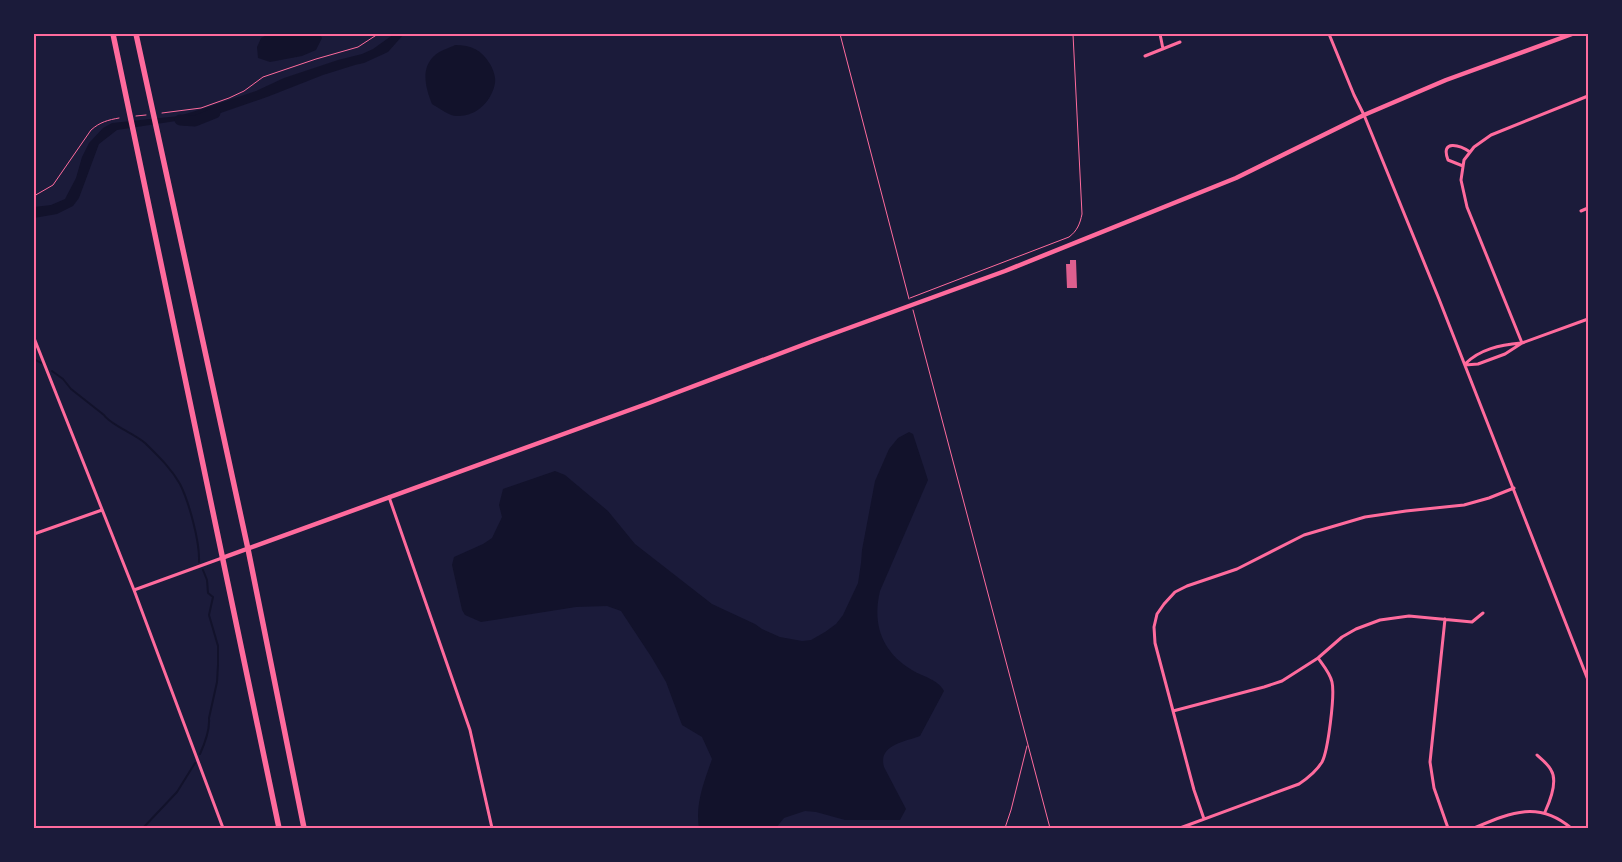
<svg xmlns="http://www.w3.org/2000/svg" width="1622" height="862" viewBox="0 0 1622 862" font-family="'Archivo Narrow',sans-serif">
<rect width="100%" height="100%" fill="#1b1b3a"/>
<path fill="#12122b" d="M269,34H320L322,38L316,50L302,56L270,62L258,58L257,47L261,38Z
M394,34H404L388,52L364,63L355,65L323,75L267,97L212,116L189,123L176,121L117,130L99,144L79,198L73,206L57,214L34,218V207L51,205L65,199L76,178L82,157L89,143L103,128L112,123L179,116L205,108L256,91L284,78L338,60L362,54L373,49Z
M455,45C471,45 482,50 490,64C493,69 496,77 495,83C492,101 476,117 457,116C449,116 439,108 432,104C426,89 420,69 434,56C439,51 449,48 455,45Z
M909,432L913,434L928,480L880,591C872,624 882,652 912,670C923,677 938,679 944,691L920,736C904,742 878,745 884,767L906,809L900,820H845L816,812L805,811L784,818L776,828H699C695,804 704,782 712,759L702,737L682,725L666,682L652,658L621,611L607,606L576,607L481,622L465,615L462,610L452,565L454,557L483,544L492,538L502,517L499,505L503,489L555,471L565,475L608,511L635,544L712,604L755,624L762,629L780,637L802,641L811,640L825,632L836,624L843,615L858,583L861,563L862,550L875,481L889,449L898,438Z"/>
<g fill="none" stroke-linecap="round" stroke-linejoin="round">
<path stroke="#12122b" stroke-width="2" d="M34,359L41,363
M52,371L63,379L71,389L104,415C109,424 135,434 145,443C158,456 171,468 180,484C189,502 200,542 199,562
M200,754C205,743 210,730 209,718L217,682L218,665V646L209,615L213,597L208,593L207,580L203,570
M143,828L177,792L195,763"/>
<path stroke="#12122b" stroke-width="11" d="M180,120L195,121L215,113"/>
</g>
<path fill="#dd5f8e" d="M1070,260H1076L1077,288H1067L1066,264H1070Z"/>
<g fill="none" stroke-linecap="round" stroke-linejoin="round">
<path stroke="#ff6b9d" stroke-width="1" d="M840,34L909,299
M162,113L201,108L229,98L244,91L263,77L316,59L358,47L378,34
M136,116L146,115
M34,196L53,185L91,130C100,122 108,120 119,118
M910,298L1069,237C1077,231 1080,224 1082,214L1073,34
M913,310L1050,828
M1005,828L1011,810L1027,746"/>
<path stroke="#ff6b9d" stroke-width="3" d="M1160,34L1163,49
M1329,34L1354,95L1364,115L1439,299L1588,680
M1145,56L1180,42
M1463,166L1448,160C1440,139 1460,145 1470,152
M1581,211L1588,208
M34,338L134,590L223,828
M1522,343L1467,207L1461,180L1464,160L1474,147L1491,135L1588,96
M1465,364C1480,349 1500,345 1521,343
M1465,365L1478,364L1505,354L1522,343L1588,319
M389,497L470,730L492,828
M34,534L102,510
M134,590L222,558
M1445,619L1430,762L1434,788L1448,828
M1173,711L1264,687L1282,681L1318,658L1342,637L1356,629L1380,620L1409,616L1472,622L1483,613
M1537,755C1541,759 1548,764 1551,770C1558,781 1550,801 1545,812
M1204,819L1194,790L1155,643L1154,627L1157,614L1164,604L1175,592L1187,586L1237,569L1304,535L1365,517L1406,511L1464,505L1489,498L1514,488
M1180,828L1299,784C1308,778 1316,772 1322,762C1328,751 1335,695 1332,682C1330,673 1323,665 1318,658
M1474,828C1510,813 1538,800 1571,828"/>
<path stroke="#ff6b9d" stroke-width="4.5" d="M222,558L649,403L813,341L1005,271L1236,178L1364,115L1446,80L1572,34"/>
<path stroke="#ff6b9d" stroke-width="5.5" d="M113,34L279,828
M136,34L248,549L304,828"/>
</g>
<rect width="1622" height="862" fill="none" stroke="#1b1b3a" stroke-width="70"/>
<rect x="35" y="35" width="1552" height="792" fill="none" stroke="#ff6b9d" stroke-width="2"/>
</svg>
